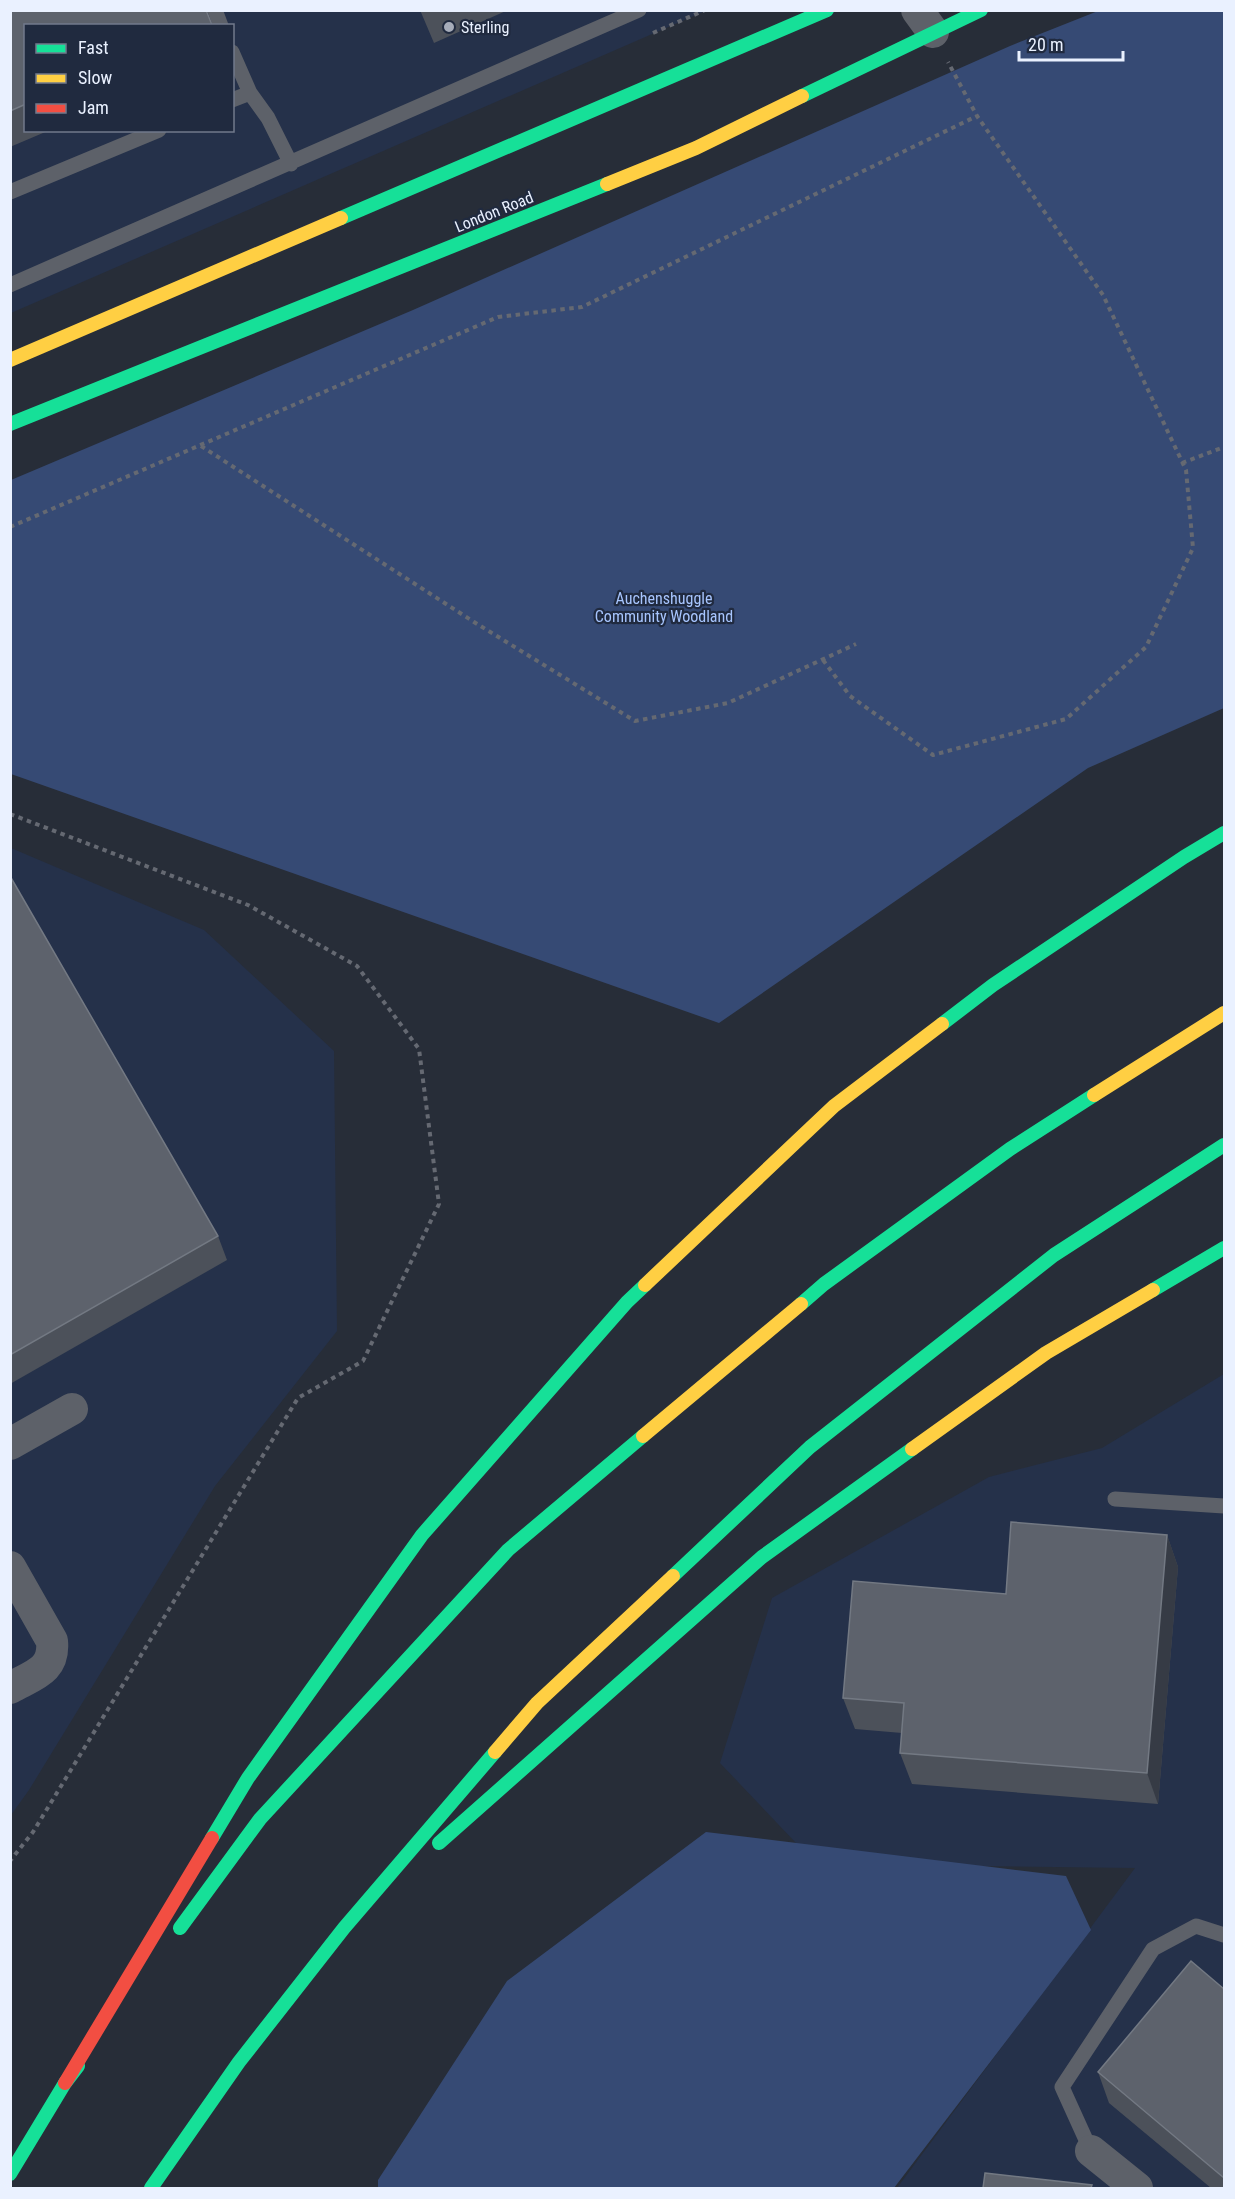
<svg xmlns="http://www.w3.org/2000/svg" width="1235" height="2199" viewBox="0 0 1235 2199" font-family="'Roboto Condensed',sans-serif">
<rect width="100%" height="100%" fill="#272d38"/>
<path fill="#25314a" fill-rule="evenodd" d="M11,11H705L11,313ZM26,26H232V130H26Z
M11,848L204,930L334,1051L337,1331L215,1486L29,1790L11,1815Z
M1224,1374V2188H897L1135,1868L816,1864L720,1763L772,1598L989,1477L1102,1448Z"/>
<path fill="#364a74" d="M1098,11H1224V708L1088,768L719,1023L11,774V480L413,310L1010,46Z
M706,1832L1066,1876L1091,1930L894,2188H378V2180L507,1981Z"/>
<g fill="none" stroke-linecap="round" stroke-linejoin="round">
<path stroke="#656972" stroke-width="4" stroke-dasharray="4.5 4.5" stroke-linecap="butt" d="M653,33L705,10
M201,446L474,622L635,721L728,703L856,644
M1182,463L1224,447
M10,527L498,317L582,307L977,116
M823,660L850,696L933,755L1066,719L1146,647L1193,548L1186,470L1103,295L977,116L948,62
M10,814L248,905L357,966L419,1049L439,1204L363,1361L298,1398L33,1832L10,1861"/>
<path stroke="#5d6169" stroke-width="15" d="M215,10L221,26
M232,52L250,93
M232,100L250,93L268,118L291,164
M10,192L159,130
M10,285L639,10
M1115,1499L1224,1506
M1091,2151L1062,2087L1153,1949L1196,1926L1224,1935"/>
<path stroke="#5d6169" stroke-width="32" d="M917,10L933,32
M10,1444L72,1409
M10,1567L52,1641C55,1671 33,1675 10,1688
M1091,2151L1137,2188"/>
<path stroke="#16e098" stroke-width="14" d="M802,96L981,10
M341,218L827,10
M10,424L607,184
M942,1024L993,985L1184,857L1224,833
M1153,1290L1224,1248
M801,1304L824,1284L1010,1149L1094,1095
M673,1576L810,1447L1054,1255L1224,1145
M212,1838L248,1778L422,1535L627,1302L645,1285
M439,1843L762,1557L912,1449
M180,1928L260,1819L508,1550L643,1436
M10,2174L65,2083L78,2066
M151,2188L239,2062L344,1928L495,1752"/>
<path stroke="#ffcf43" stroke-width="14" d="M607,184L696,148L802,96
M10,360L341,218
M1094,1095L1224,1013
M645,1285L834,1106L942,1024
M643,1436L801,1304
M912,1449L1046,1353L1153,1290
M495,1752L537,1703L673,1576"/>
<path stroke="#f24e42" stroke-width="14" d="M65,2083L212,1838"/>
</g>
<path fill="#4c515a" d="M10,10L26,26V130H50L10,147Z
M420,10H508L434,43Z
M10,876L218,1236L227,1260L10,1384Z
M1167,1535L1178,1567L1158,1804L912,1784L900,1753L902,1733L855,1729L843,1698Z
M1224,1989V2188H1211L1109,2103L1098,2072Z"/>
<path fill="#363b45" d="M1167,1535L1178,1567L1158,1804L1147,1773Z"/>
<path fill="#5d626c" stroke="#737983" stroke-width="1.5" d="M10,10H206L212,25L26,26V104L10,111Z
M10,876L218,1236L10,1355Z
M1011,1522L1167,1535L1147,1773L900,1753L904,1703L843,1698L853,1581L1006,1594Z
M1191,1961L1224,1989V2178L1098,2072Z
M985,2173L1092,2185L1091,2188H983Z"/>
<circle fill="#a6acb9" stroke="#202a3f" stroke-width="2" cx="449" cy="27" r="6"/>
<g text-anchor="middle" dominant-baseline="central" stroke-width="4.5" stroke-linejoin="round" paint-order="stroke">
<g font-size="16" fill="#eaf1ff" stroke="#202a3f" text-anchor="start">
<text x="461" y="27">Sterling</text>
</g>
<g font-size="16" fill="#eaf1ff" stroke="#202a3f">
<text transform="translate(494 212) rotate(-22)">London Road</text>
</g>
<g font-size="16" fill="#a7c5fe" stroke="#202a3f">
<text x="664" y="598">Auchenshuggle<tspan x="664" dy="18">Community Woodland</tspan></text>
</g>
</g>
<rect width="1235" height="2199" fill="none" stroke="#eaf1ff" stroke-width="24"/>
<rect x="24" y="24" width="210" height="108" fill="#202a3f" stroke="#717a8c" stroke-width="1.5"/>
<rect x="36" y="44" width="30" height="9" fill="#16e098" stroke="#717a8c" stroke-width="1.5"/>
<text x="78" y="54" font-size="18" fill="#eaf1ff">Fast</text>
<rect x="36" y="74" width="30" height="9" fill="#ffcf43" stroke="#717a8c" stroke-width="1.5"/>
<text x="78" y="84" font-size="18" fill="#eaf1ff">Slow</text>
<rect x="36" y="104" width="30" height="9" fill="#f24e42" stroke="#717a8c" stroke-width="1.5"/>
<text x="78" y="114" font-size="18" fill="#eaf1ff">Jam</text>
<path d="M1019 51v9h104v-9" fill="none" stroke="#eaf1ff" stroke-width="3"/>
<text x="1028" y="51" font-size="18" fill="#eaf1ff" stroke="#202a3f" stroke-width="4.5" paint-order="stroke">20 m</text>
</svg>
